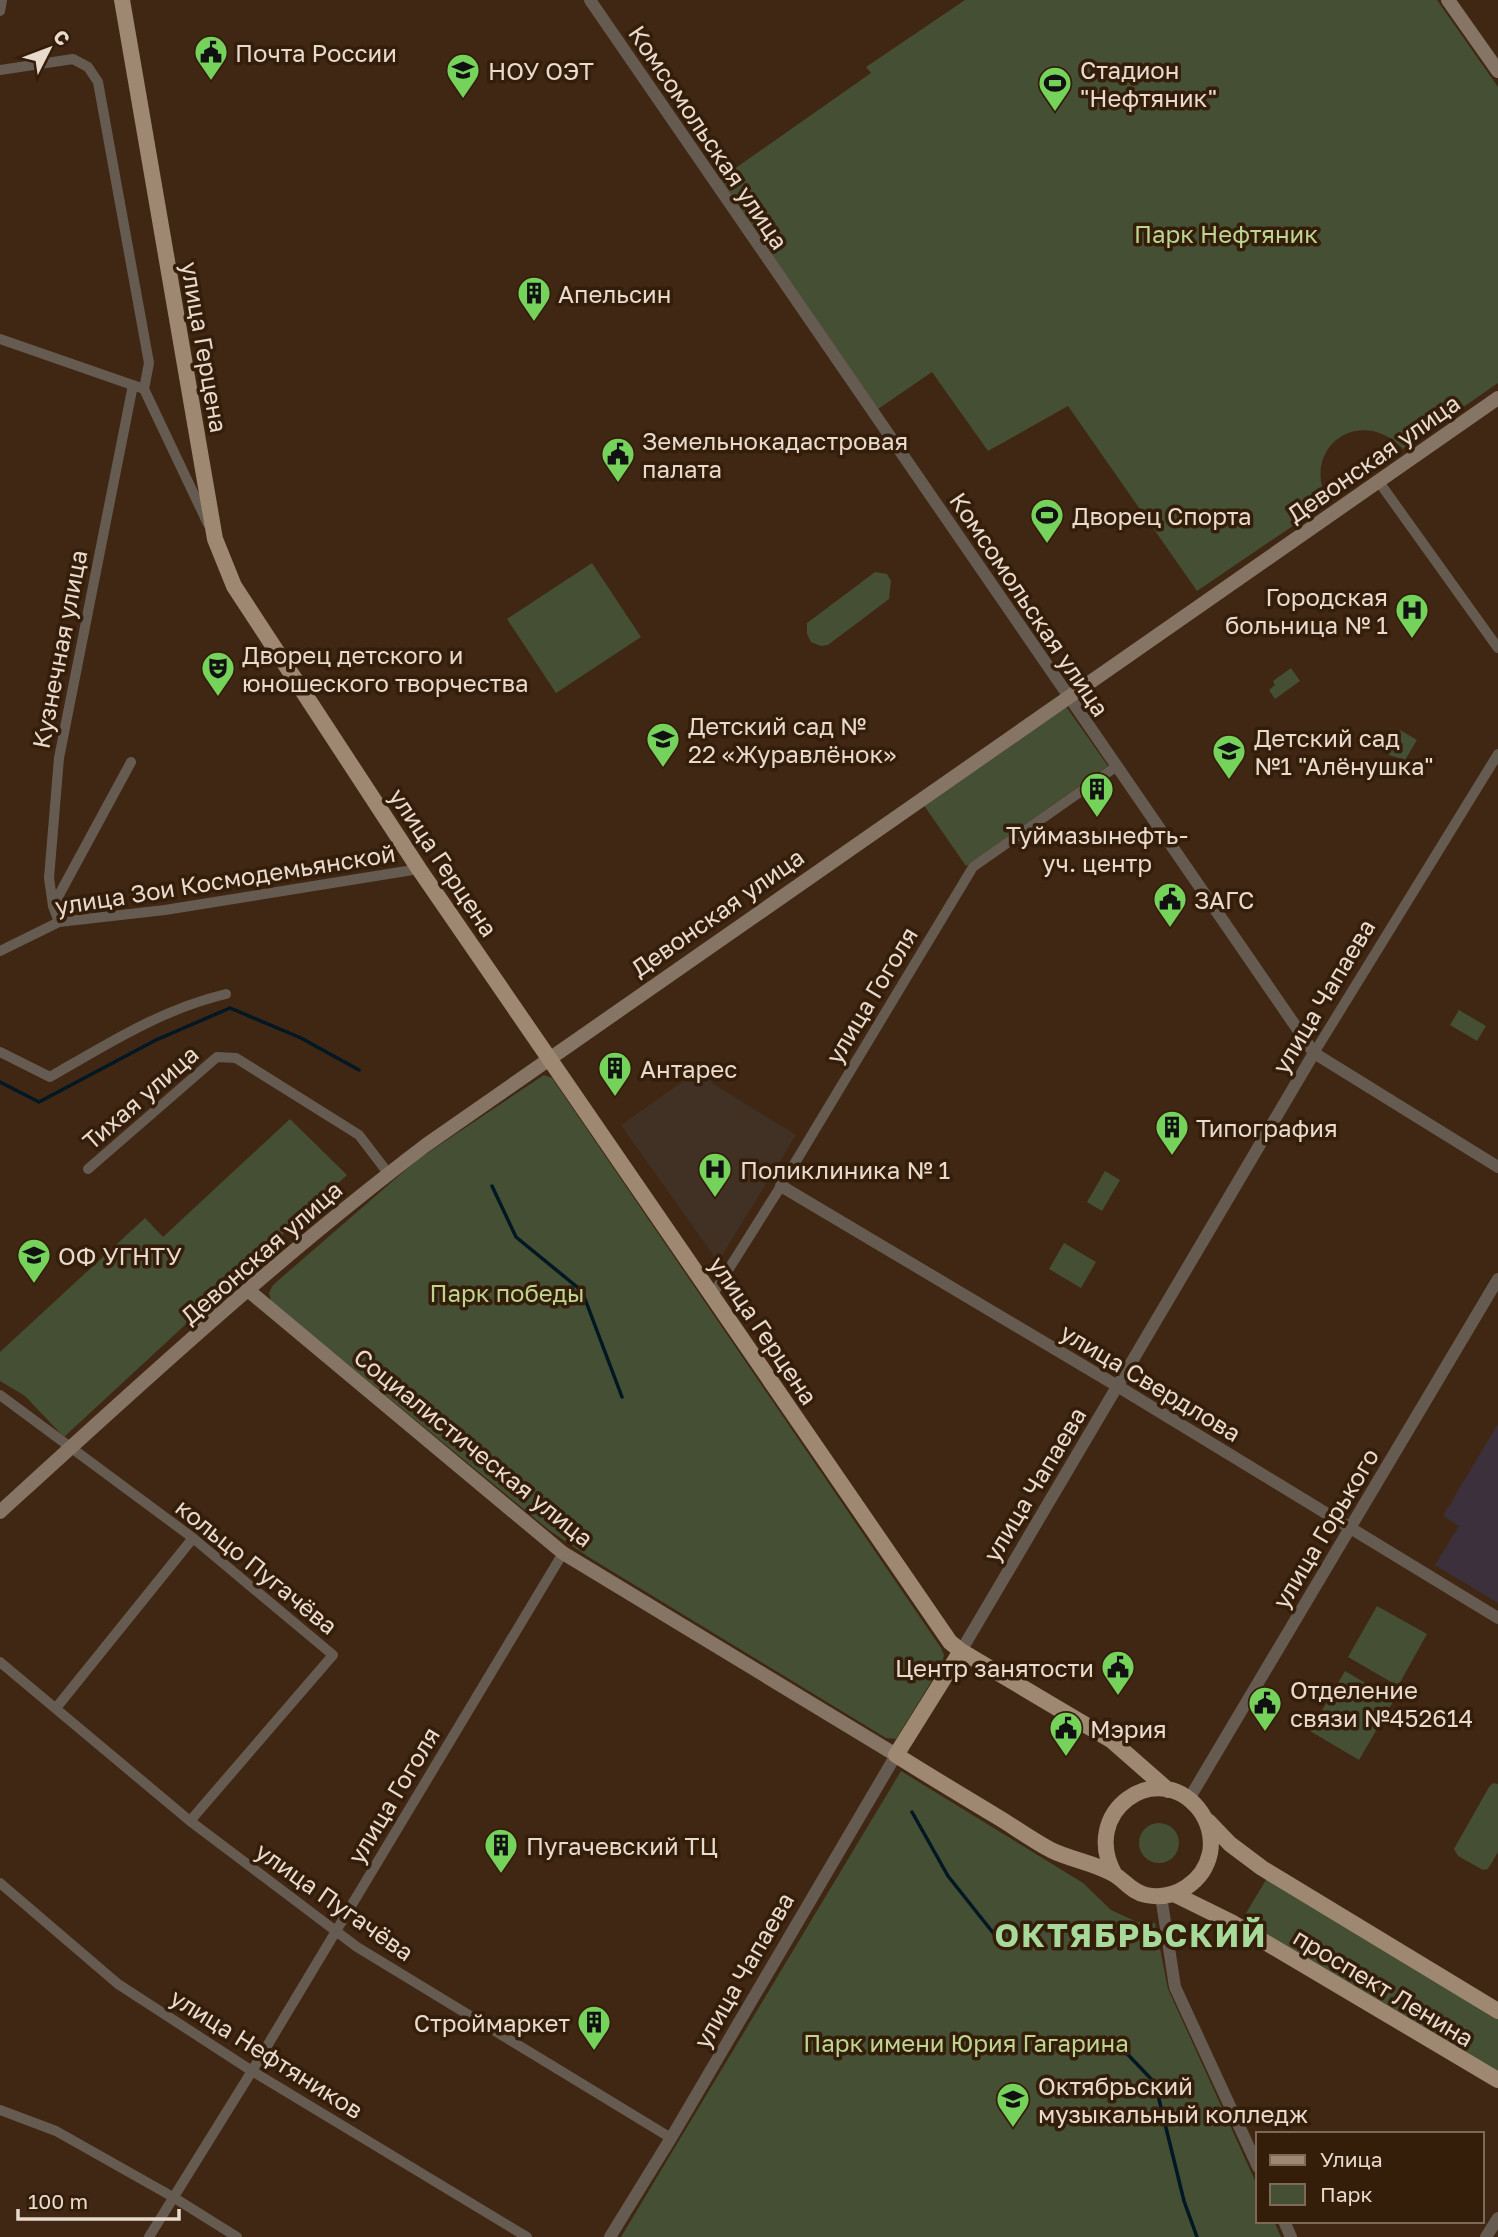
<svg xmlns="http://www.w3.org/2000/svg" width="1498" height="2237" viewBox="0 0 1498 2237" font-family="'Golos Text',sans-serif">
<rect width="100%" height="100%" fill="#3f2713"/>
<path fill="#3d303d" d="M1498,1424V1603L1435,1565L1459,1526L1443,1516Z"/>
<path fill="#413125" d="M702,1068L713,1084L796,1135L718,1262L621,1125Z"/>
<path fill="#454f33" d="M965,0H1437L1498,87V383L1403,449C1361,404 1299,447 1328,502L1197,591L1068,406L988,451L932,372L878,409L720,179L871,73L866,67Z
M592,563L641,637L556,693L507,619Z
M875,572L887,574L891,581L889,599L828,645L821,646L811,642L807,634V623Z
M1291,668L1300,681L1275,699L1269,690L1275,685L1273,681Z
M1065,705L1108,766L966,866L923,804Z
M1400,730L1417,740L1405,760L1389,755V743Z
M1459,1010L1486,1026L1477,1041L1450,1025Z
M544,1075L552,1078L941,1648L944,1655L941,1666L896,1739L886,1738L587,1556L549,1530L271,1301L269,1293L273,1285L417,1160Z
M290,1119L347,1175L64,1437L25,1396L0,1381V1352L145,1218L163,1237Z
M1105,1171L1120,1180L1102,1211L1087,1202Z
M1064,1243L1096,1262L1081,1288L1049,1269Z
M1377,1606L1427,1634L1398,1686L1348,1657Z
M1345,1671L1394,1700L1359,1760L1310,1731Z
M901,1771L1083,1883L1111,1910L1137,1922L1155,1923L1168,1989L1258,2187V2221H1274L1281,2237H621Z
M1493,1783L1498,1784V1852L1488,1869L1483,1870L1458,1856L1454,1849L1489,1787Z
M1139 1843a20 20 0 1 1 40 0a20 20 0 1 1-40 0Z
M1267,1878L1498,2018V2081L1239,1925Z"/>
<g fill="none" stroke-linecap="round" stroke-linejoin="round">
<path stroke="#021724" stroke-width="3.5" d="M0,1082L39,1102L156,1040L230,1008L301,1038L359,1070
M492,1186L516,1237L582,1291L622,1397
M912,1812L948,1876L998,1939
M1114,2040L1155,2083L1184,2201L1197,2237"/>
<path stroke="#665b51" stroke-width="10" d="M0,11L2,0
M0,70L73,59L88,67L98,82L149,363L144,389
M0,339L144,389L208,524
M1379,482L1498,648
M53,906L131,762
M59,922L53,906L49,878L59,758L133,385
M0,951L59,922L165,910L419,869
M0,1052L50,1077C107,1044 162,1009 226,994
M1314,1053L1498,754
M88,1169L217,1057L236,1058L359,1135L388,1173
M713,1294L781,1186L973,867L1117,766
M0,1395L193,1538L333,1655L190,1821
M0,1662L190,1821L357,1947L671,2138
M56,1708L193,1538
M0,1883L118,1984L252,2071L527,2237
M0,2110L56,2131L173,2197L237,2237
M149,2237L252,2071L563,1553"/>
<path stroke="#665b51" stroke-width="12" d="M590,0L1314,1053L1498,1167
M781,1186L1119,1387L1498,1618
M961,1651L1314,1053
M1189,1799L1498,1279
M1161,1896L1175,1987L1258,2167
M1284,2221L1291,2237
M610,2237L671,2138L896,1755
M1486,2237L1498,2218"/>
<path stroke="#867564" stroke-width="14" d="M1448,0L1498,71
M249,1291L563,1553L896,1755
M0,1512C138,1386 277,1258 426,1145L1498,398"/>
<path stroke="#9e8872" stroke-width="16" d="M122,0L215,539L234,586L419,869L950,1642L961,1651L1111,1740L1168,1790
M961,1651L896,1755C931,1777 966,1798 1001,1819C1017,1829 1034,1841 1051,1850C1071,1860 1096,1863 1115,1875C1126,1882 1132,1892 1146,1895C1176,1901 1204,1881 1210,1853C1213,1837 1208,1820 1198,1808C1156,1758 1079,1812 1115,1875
M1208,1821L1230,1844L1262,1868L1498,2011
M1174,1894L1231,1922L1498,2080"/>
</g>
<defs>
<symbol id="civic-pin" viewBox="-11 -11 22 30"><path d="M0 17L-7.5 6A9.5 9.5 0 1 1 7.5 6Z" fill="#75d25b" stroke="#341d09"/><path d="M-.6-6.5H3V-4.5H.6V-3L4-1V1h2V6H-6V1h2V-1L-.6-3ZM-1.2 2.5V6h2.4V2.5Z" fill="#111"/></symbol>
<symbol id="university-pin" viewBox="-11 -11 22 30"><path d="M0 17L-7.5 6A9.5 9.5 0 1 1 7.5 6Z" fill="#75d25b" stroke="#341d09"/><path d="M0-5L7-2L0 1L-7-2ZM-4 1L0 2.5L4 1V4Q0 6-4 4Z" fill="#111"/></symbol>
<symbol id="stadium-pin" viewBox="-11 -11 22 30"><path d="M0 17L-7.5 6A9.5 9.5 0 1 1 7.5 6Z" fill="#75d25b" stroke="#341d09"/><path d="M0-5a6.5 5 0 1 0 0 10a6.5 5 0 1 0 0-10ZM-3.5-1.8h7v3.6h-7Z" fill="#111"/></symbol>
<symbol id="building-pin" viewBox="-11 -11 22 30"><path d="M0 17L-7.5 6A9.5 9.5 0 1 1 7.5 6Z" fill="#75d25b" stroke="#341d09"/><path d="M-4-6H4V6H1V3H-1V6H-4ZM-2.5-4.3h1.7v1.8h-1.7ZM.8-4.3h1.7v1.8H.8ZM-2.5-1h1.7V.8h-1.7ZM.8-1h1.7V.8H.8Z" fill="#111"/></symbol>
<symbol id="hospital-pin" viewBox="-11 -11 22 30"><path d="M0 17L-7.5 6A9.5 9.5 0 1 1 7.5 6Z" fill="#75d25b" stroke="#341d09"/><path d="M-5-5h3v3.5h4V-5h3V5h-3V1.5h-4V5h-3Z" fill="#111"/></symbol>
<symbol id="theatre-pin" viewBox="-11 -11 22 30"><path d="M0 17L-7.5 6A9.5 9.5 0 1 1 7.5 6Z" fill="#75d25b" stroke="#341d09"/><path d="M-5-5.5Q0-4 5-5.5V0Q5 5 0 6Q-5 5-5 0ZM-3.3-2.5H-1v1.5H-3.3ZM1-2.5H3.3v1.5H1ZM-2.8 1Q0 5.5 2.8 1Z" fill="#111"/></symbol>
<symbol id="school-pin" viewBox="-11 -11 22 30"><path d="M0 17L-7.5 6A9.5 9.5 0 1 1 7.5 6Z" fill="#75d25b" stroke="#341d09"/><path d="M0-5L7-2L0 1L-7-2ZM-4 1L0 2.5L4 1V4Q0 6-4 4Z" fill="#111"/></symbol>
</defs>
<g fill-rule="evenodd">
<use href="#civic-pin" x="192" y="33" width="38" height="52"/>
<use href="#university-pin" x="444" y="51" width="38" height="52"/>
<use href="#stadium-pin" x="1036" y="64" width="38" height="52"/>
<use href="#building-pin" x="515" y="274" width="38" height="52"/>
<use href="#civic-pin" x="599" y="435" width="38" height="52"/>
<use href="#stadium-pin" x="1028" y="496" width="38" height="52"/>
<use href="#hospital-pin" x="1393" y="591" width="38" height="52"/>
<use href="#theatre-pin" x="199" y="649" width="38" height="52"/>
<use href="#school-pin" x="644" y="720" width="38" height="52"/>
<use href="#school-pin" x="1210" y="732" width="38" height="52"/>
<use href="#building-pin" x="1078" y="770" width="38" height="52"/>
<use href="#civic-pin" x="1151" y="880" width="38" height="52"/>
<use href="#building-pin" x="596" y="1049" width="38" height="52"/>
<use href="#building-pin" x="1153" y="1108" width="38" height="52"/>
<use href="#hospital-pin" x="696" y="1150" width="38" height="52"/>
<use href="#university-pin" x="15" y="1236" width="38" height="52"/>
<use href="#civic-pin" x="1099" y="1648" width="38" height="52"/>
<use href="#civic-pin" x="1246" y="1684" width="38" height="52"/>
<use href="#civic-pin" x="1047" y="1709" width="38" height="52"/>
<use href="#building-pin" x="482" y="1826" width="38" height="52"/>
<use href="#building-pin" x="575" y="2003" width="38" height="52"/>
<use href="#university-pin" x="994" y="2080" width="38" height="52"/>
</g>
<g text-anchor="middle" dominant-baseline="central" stroke-width="7" stroke-linejoin="round" paint-order="stroke">
<g font-size="24" fill="#e9dace" stroke="#341d09" text-anchor="start">
<text x="235" y="52">Почта России</text>
<text x="1080" y="69">Стадион<tspan x="1080" dy="28">"Нефтяник"</tspan></text>
<text x="488" y="70">НОУ ОЭТ</text>
<text x="558" y="293">Апельсин</text>
<text x="642" y="440">Земельнокадастровая<tspan x="642" dy="28">палата</tspan></text>
<text x="1072" y="515">Дворец Спорта</text>
<text x="1388" y="596" text-anchor="end">Городская<tspan x="1388" dy="28">больница № 1</tspan></text>
<text x="242" y="654">Дворец детского и<tspan x="242" dy="28">юношеского творчества</tspan></text>
<text x="688" y="725">Детский сад №<tspan x="688" dy="28">22 «Журавлёнок»</tspan></text>
<text x="1254" y="737">Детский сад<tspan x="1254" dy="28">№1 "Алёнушка"</tspan></text>
<text x="1097" y="834" text-anchor="middle">Туймазынефть-<tspan x="1097" dy="28">уч. центр</tspan></text>
<text x="1194" y="899">ЗАГС</text>
<text x="640" y="1068">Антарес</text>
<text x="1196" y="1127">Типография</text>
<text x="740" y="1169">Поликлиника № 1</text>
<text x="58" y="1255">ОФ УГНТУ</text>
<text x="1094" y="1667" text-anchor="end">Центр занятости</text>
<text x="1290" y="1689">Отделение<tspan x="1290" dy="28">связи №452614</tspan></text>
<text x="1090" y="1728">Мэрия</text>
<text x="526" y="1845">Пугачевский ТЦ</text>
<text x="570" y="2022" text-anchor="end">Строймаркет</text>
<text x="1038" y="2085">Октябрьский<tspan x="1038" dy="28">музыкальный колледж</tspan></text>
</g>
<g font-size="24" fill="#e9dace" stroke="#341d09">
<text transform="translate(709 137) rotate(56)">Комсомольская улица</text>
<text transform="translate(205 347) rotate(80)">улица Герцена</text>
<text transform="translate(1373 458) rotate(-35)">Девонская улица</text>
<text transform="translate(1030 604) rotate(56)">Комсомольская улица</text>
<text transform="translate(59 649) rotate(-79)">Кузнечная улица</text>
<text transform="translate(444 862) rotate(56)">улица Герцена</text>
<text transform="translate(225 879) rotate(-9)">улица Зои Космодемьянской</text>
<text transform="translate(717 912) rotate(-35)">Девонская улица</text>
<text transform="translate(871 995) rotate(-59)">улица Гоголя</text>
<text transform="translate(1323 996) rotate(-59)">улица Чапаева</text>
<text transform="translate(140 1097) rotate(-41)">Тихая улица</text>
<text transform="translate(261 1252) rotate(-41)">Девонская улица</text>
<text transform="translate(764 1330) rotate(56)">улица Герцена</text>
<text transform="translate(1151 1382) rotate(31)">улица Свердлова</text>
<text transform="translate(474 1447) rotate(39)">Социалистическая улица</text>
<text transform="translate(1034 1484) rotate(-59)">улица Чапаева</text>
<text transform="translate(1325 1528) rotate(-59)">улица Горького</text>
<text transform="translate(257 1566) rotate(39)">кольцо Пугачёва</text>
<text transform="translate(393 1795) rotate(-59)">улица Гоголя</text>
<text transform="translate(335 1901) rotate(35)">улица Пугачёва</text>
<text transform="translate(743 1970) rotate(-60)">улица Чапаева</text>
<text transform="translate(1384 1987) rotate(31)">проспект Ленина</text>
<text transform="translate(267 2053) rotate(32)">улица Нефтяников</text>
</g>
<g font-size="24" fill="#bcd591" stroke="#341d09">
<text x="1226" y="233">Парк Нефтяник</text>
<text x="507" y="1292">Парк победы</text>
<text x="966" y="2042">Парк имени Юрия Гагарина</text>
</g>
<g font-size="32" font-weight="bold" letter-spacing="2" fill="#a7d99a" stroke="#341d09">
<text x="1131" y="1935">ОКТЯБРЬСКИЙ</text>
</g>
</g>
<rect x="1256" y="2132" width="228" height="91" fill="#341d09" stroke="#7c6958" stroke-width="2"/>
<rect x="1270" y="2155" width="35" height="10" fill="#9e8872" stroke="#7c6958" stroke-width="2"/>
<text x="1320" y="2167" font-size="21" fill="#e9dace">Улица</text>
<rect x="1270" y="2184" width="35" height="21" fill="#454f33" stroke="#7c6958" stroke-width="2"/>
<text x="1320" y="2202" font-size="21" fill="#e9dace">Парк</text>
<g transform="translate(49 49) rotate(48)" stroke="#341d09" stroke-width="5" paint-order="stroke">
<path d="M0-5L12 26L0 18L-12 26Z" fill="#e9dace"/>
<text y="-10" font-size="19" font-weight="bold" text-anchor="middle" fill="#e9dace">С</text>
</g>
<path d="M18 2209v10h161v-10" fill="none" stroke="#e9dace" stroke-width="3.5"/>
<text x="28" y="2209" font-size="21" fill="#e9dace" stroke="#341d09" stroke-width="5" paint-order="stroke">100 m</text>
</svg>
